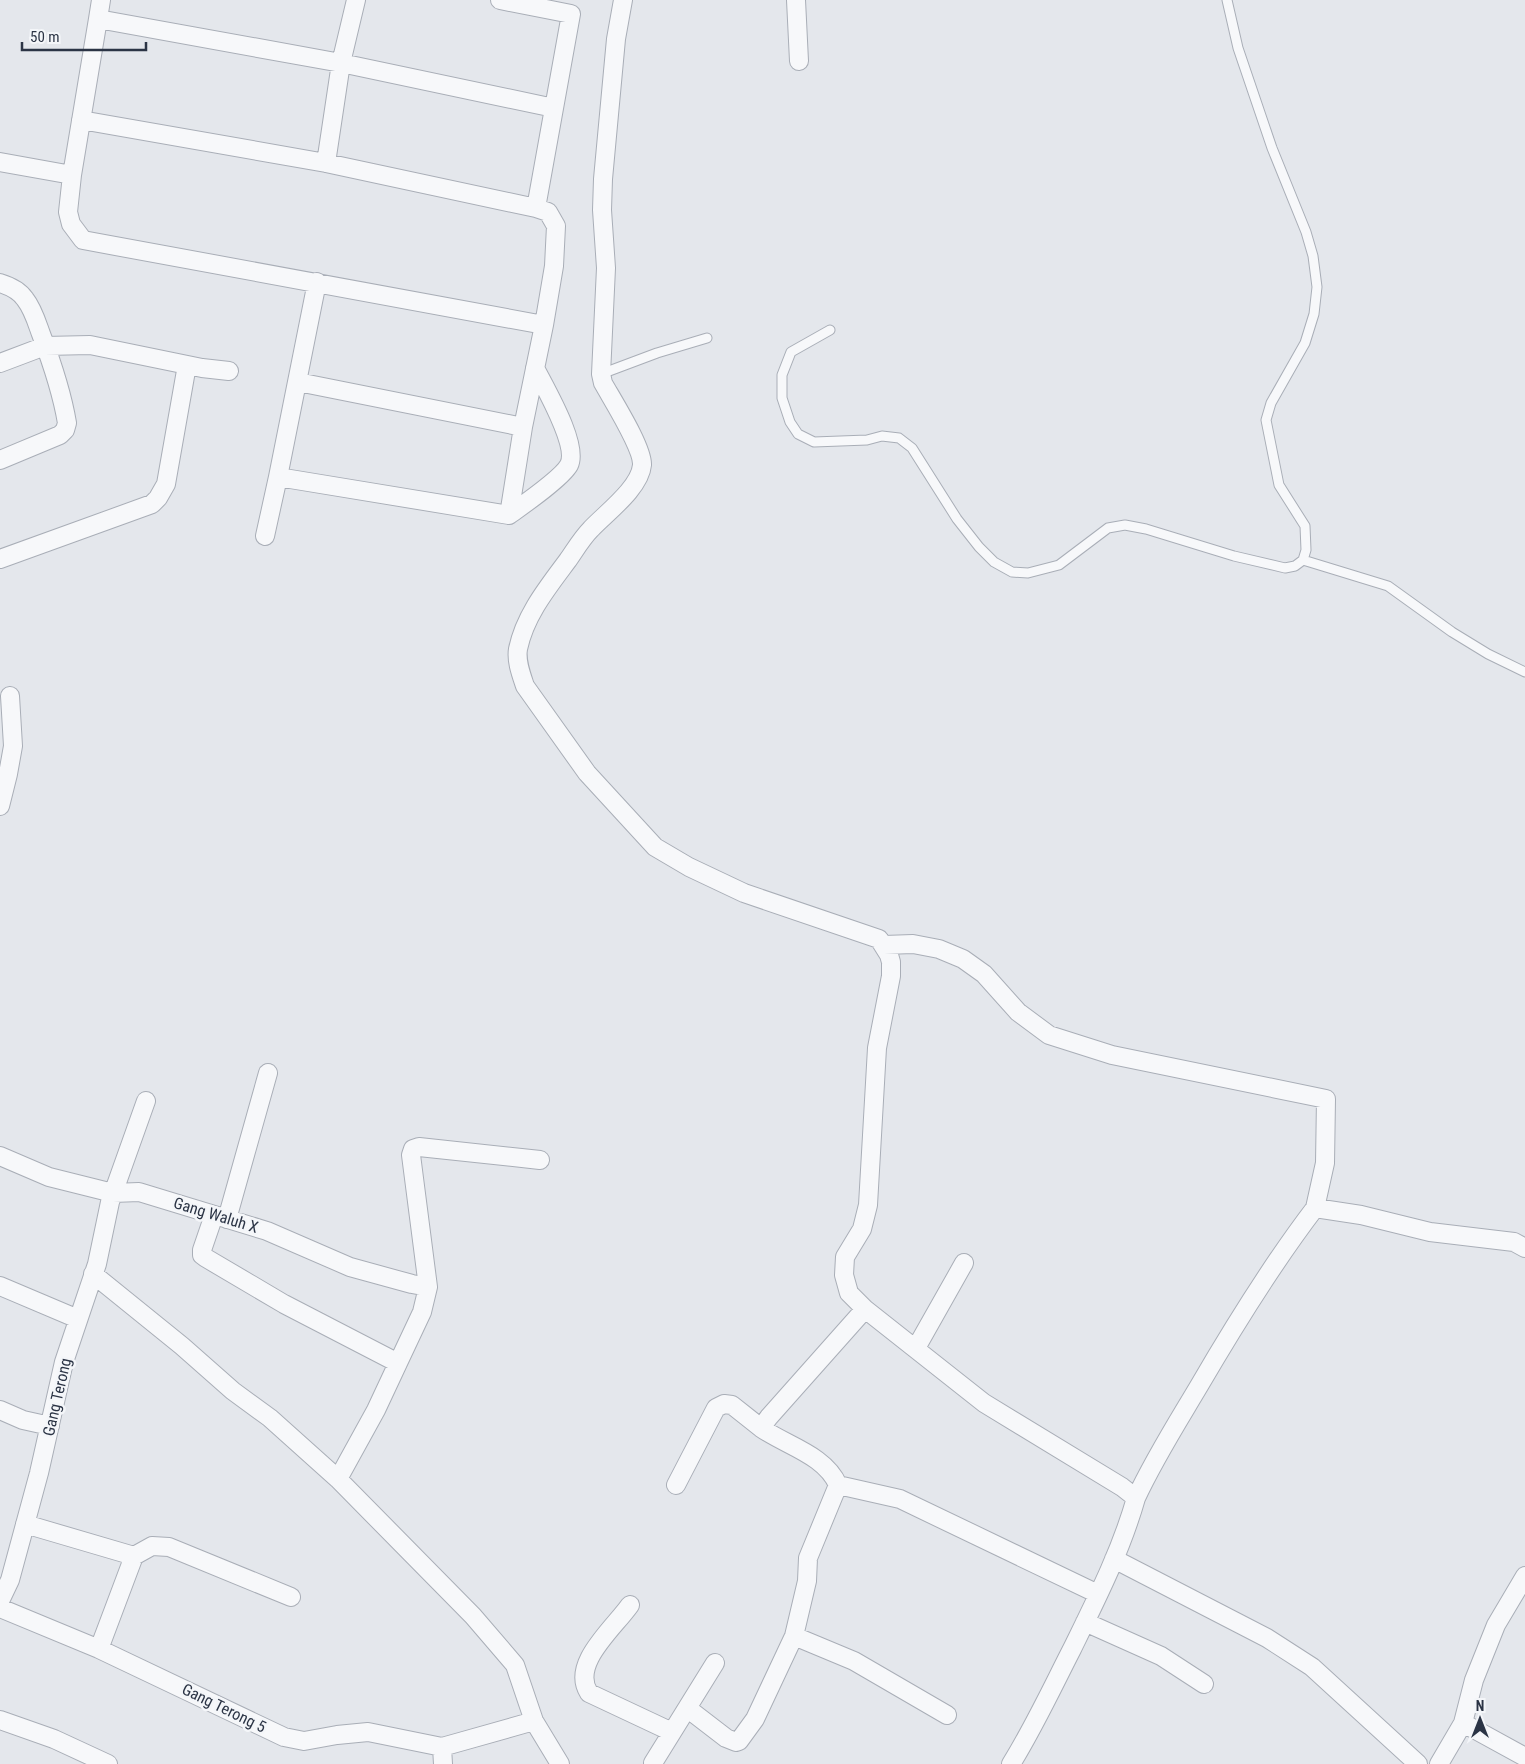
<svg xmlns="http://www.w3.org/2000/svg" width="1525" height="1764" viewBox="0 0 1525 1764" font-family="'Roboto Condensed',sans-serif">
<rect width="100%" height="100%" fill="#e4e7ec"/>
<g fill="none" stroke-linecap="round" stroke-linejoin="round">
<defs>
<path id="service" d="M830,330L791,352L782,375V398L790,422L798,434L814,442L867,440L882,436L899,438L912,448L957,519L979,547L994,562L1012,572L1028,573L1059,565L1108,528L1125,525L1146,529L1234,556L1285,568L1295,566L1303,560L1306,550L1305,526L1279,485L1266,420L1271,403L1305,343L1314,314L1317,287L1313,256L1306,232L1272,148L1238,48L1227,0
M601,374L657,353L707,338
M1303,560L1388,586L1452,632L1488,654L1525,672"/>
<path id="minor" d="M356,0L341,63L554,108
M500,0L571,14L536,208
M623,0L616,39L603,179L602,210L606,268L601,374L603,383C613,401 643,448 642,465C640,488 606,513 591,529C582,538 575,550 568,560C548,587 525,615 518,649C516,661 521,674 525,686L587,773L655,847L689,867L744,893L879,939L889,955L891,962V976L877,1048L868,1205L862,1229L845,1257L844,1275L849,1293L865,1309L984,1403L1122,1487L1136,1498C1121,1551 1096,1600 1072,1649C1052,1688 1034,1727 1011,1764
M796,0L799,61
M98,19L341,63L326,163
M81,120L326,163L536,208L548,212L556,226L554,266L544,325L83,240L71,224L68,212L72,175L98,19L101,0
M0,162L72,175
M0,283C10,286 19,290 25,299C33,309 37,323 41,334C52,363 62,393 67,423L65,430L60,435L0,460
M0,363L45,346L90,345L202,368L229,371
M298,382L523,427
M278,477L509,515C523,505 562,478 569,465C579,445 545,388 535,368
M509,515L523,427L544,325
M265,536L278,477L317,282
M0,559L152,504L158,498L166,484L187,365
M0,806L8,774L13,746L10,696
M884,945L913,944L939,949L963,959L984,974L1018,1012L1049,1035L1112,1055L1326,1099L1325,1163L1315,1208
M0,1156L49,1177L113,1193L139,1192L267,1231L350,1267L412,1284L428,1287
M214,1215L202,1250V1255L206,1258L284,1304L398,1363L376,1410L338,1479
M227,1219L268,1073
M93,1274L182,1346L233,1391L270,1418L338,1479L473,1616L515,1665L534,1721L560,1764
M0,1286L78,1319
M916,1348L964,1263
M398,1363L422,1312L428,1287L411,1155L413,1149L419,1147L540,1160
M0,1410L23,1420L50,1426
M676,1485L716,1408L724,1404L732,1405L761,1428
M838,1485L900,1499L1098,1594
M1136,1498C1154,1459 1177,1423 1199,1386C1234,1326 1273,1263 1315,1208L1361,1215L1430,1232L1514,1242L1525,1248
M25,1524L134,1556
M1114,1559L1267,1638L1312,1667L1418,1764
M0,1601L10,1580L39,1473L64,1362L97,1264L110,1202L146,1101
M630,1605C614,1628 570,1664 589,1693L672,1732
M0,1608L99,1649L284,1737L304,1741L337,1735L368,1732L442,1747L443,1764
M1085,1622L1161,1656L1204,1684
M794,1636L854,1661L947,1715
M99,1649L134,1556L152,1546L169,1547L291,1597
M687,1708L726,1738L736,1742L739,1741L755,1719L794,1636L807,1581L808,1558L838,1485C825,1455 787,1446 761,1428L769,1417L865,1309
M0,1720L54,1739L108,1764
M1463,1723L1525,1757
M442,1747L534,1721
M653,1763L715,1663
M1439,1764L1463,1723L1474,1680L1496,1625L1525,1576"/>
</defs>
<use href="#service" stroke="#a9aeb7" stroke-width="11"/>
<use href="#minor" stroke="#a9aeb7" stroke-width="20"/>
<use href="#service" stroke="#f7f8fa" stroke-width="9"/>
<use href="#minor" stroke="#f7f8fa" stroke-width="18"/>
</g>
<g text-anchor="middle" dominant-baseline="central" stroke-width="5" stroke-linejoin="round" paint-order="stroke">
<g font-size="16" fill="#2b3445" stroke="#f4f6f9">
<text transform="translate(216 1215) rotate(17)">Gang Waluh X</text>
<text transform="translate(57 1397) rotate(-77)">Gang Terong</text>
<text transform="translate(224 1708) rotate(26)">Gang Terong 5</text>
</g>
</g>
<g transform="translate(1480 1719)" stroke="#f4f6f9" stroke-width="4" paint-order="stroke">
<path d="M0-4L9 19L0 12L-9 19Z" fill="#2b3445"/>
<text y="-8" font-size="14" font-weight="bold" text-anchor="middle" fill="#2b3445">N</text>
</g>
<path d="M22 42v8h124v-8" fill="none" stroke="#2b3445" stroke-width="2.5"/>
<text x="30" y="42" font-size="15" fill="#2b3445" stroke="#f4f6f9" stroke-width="4" paint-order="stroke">50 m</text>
</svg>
